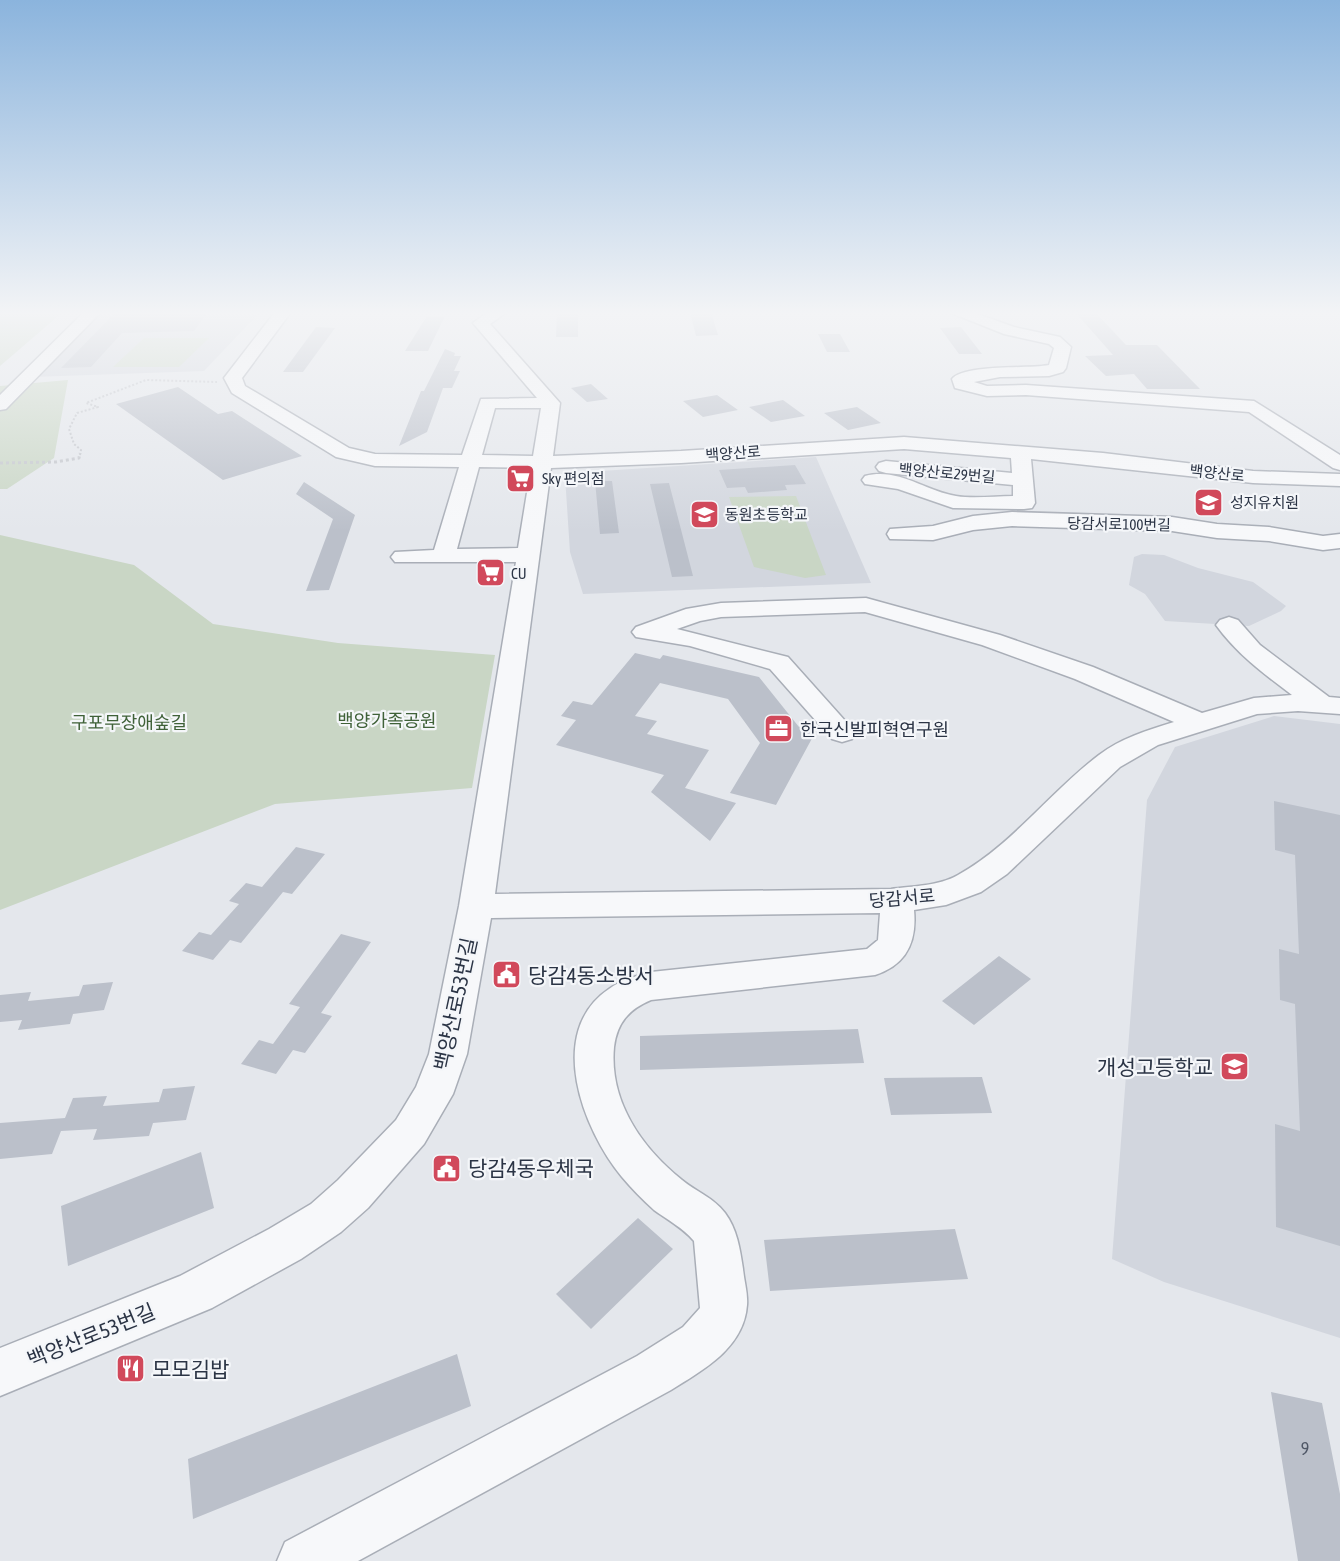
<svg xmlns="http://www.w3.org/2000/svg" width="1340" height="1561" viewBox="0 0 1340 1561" font-family="'Asap Condensed','Noto Sans KR',sans-serif">
<rect width="100%" height="100%" fill="#e4e7ec"/>
<path fill="#d2d6de" d="M102,312H260L204,371L32,377L97,313Z
M816,457L871,583L583,594L570,552L565,476L585,472Z
M1142,554L1164,555L1198,568L1253,582L1286,606L1281,611L1249,626L1165,621L1145,594L1129,585L1134,557Z
M1274,716L1340,724V1338L1164,1282L1112,1259L1147,800L1175,747Z"/>
<path fill="#c9d6c5" d="M0,312H63L0,366Z
M144,338H209L179,367H113Z
M68,380L54,458L7,489H0V386Z
M796,496L826,575L805,578L754,567L729,497Z
M0,535L134,565L213,624L338,643L495,655L472,788L275,804L0,910Z"/>
<path fill="#bbc0ca" d="M116,312H208L194,331L122,333L91,367L61,368Z
M578,312V337H556L557,313Z
M690,312H711L718,335L696,336Z
M1075,312H1095L1126,345H1157L1200,389H1147L1134,374L1106,376L1085,356L1113,355Z
M427,316H445L428,351H405Z
M316,327L335,328L303,372H283Z
M961,327L982,354H959L940,328Z
M818,334H840L850,352H827Z
M445,349L455,353L454,356H461L454,371H460L452,388H443L427,432L399,446L421,391H424Z
M591,384L608,399L587,402L571,388Z
M178,387L218,414L232,411L302,456L223,480L116,404Z
M717,395L738,410L703,417L683,401Z
M783,400L805,416L771,422L749,407Z
M857,407L881,423L848,430L824,413Z
M795,465L806,484L785,485L787,490L748,493L745,487L727,488L719,470Z
M595,481H612L619,533L600,534Z
M304,482L355,515L329,590L306,591L333,519L296,494Z
M669,483L693,576L672,577L650,484Z
M635,653L660,659L663,655L759,677L799,727L816,731L776,805L730,793L760,743L728,699L660,683L635,716L657,721L647,734L709,750L685,788L736,803L710,841L651,792L664,775L556,745L576,720L561,716L573,701L592,705Z
M1274,801L1340,815V1246L1276,1227L1275,1124L1300,1131L1295,1004L1280,1000L1279,949L1299,954L1295,855L1275,850Z
M296,847L325,854L292,894L283,892L241,943L230,940L213,960L182,951L199,932L211,935L239,904L229,901L246,883L262,887Z
M341,934L371,942L321,1013L332,1016L305,1053L293,1050L276,1074L241,1064L259,1040L273,1044L300,1007L289,1004Z
M999,956L1031,979L974,1025L942,1001Z
M113,982L104,1010L73,1014L70,1024L18,1030L22,1020L0,1022V995L31,992L28,1001L79,996L83,985Z
M858,1029L864,1063L640,1070V1036Z
M982,1077L992,1113L891,1115L884,1078Z
M195,1086L186,1120L153,1123L149,1136L93,1140L97,1129L61,1131L52,1154L0,1159V1123L65,1118L73,1098L107,1096L103,1106L159,1102L163,1089Z
M201,1152L214,1208L68,1266L61,1206Z
M638,1218L673,1249L591,1329L556,1294Z
M955,1229L968,1279L770,1291L764,1240Z
M457,1354L471,1406L193,1519L188,1459Z
M1271,1392L1322,1403L1340,1494V1561H1298Z"/>
<g fill="none" stroke-linecap="round" stroke-linejoin="round">
<defs>
<path id="minor" d="M84,312H101L6,409L0,410V395Z
M275,312H291L242,378L245,386L349,448L375,454L462,455L481,399L537,398L473,323L488,312H507L490,324L560,403L553,456L681,451L904,437L1103,453L1253,471L1340,474V486L1253,483L1031,459L1035,503L1032,508L1024,509L953,508L898,489L865,484L862,480L865,476C898,467 925,491 956,496C974,499 995,496 1013,496V485L886,473L879,471L876,467L879,463L886,461L1012,473L1011,458L904,449L681,463L551,468L495,894L891,889C913,886 939,886 958,875C1012,845 1050,792 1099,755C1121,738 1148,730 1174,722L1075,679L982,645L865,612L721,617L700,621L677,629L788,657L856,733L852,739L842,742L832,739L770,669L690,646L636,637L632,632L636,627L686,609L721,603L866,598L1000,635L1093,667L1202,713L1254,698L1292,695C1264,674 1237,654 1216,625L1220,620L1229,617L1238,620L1260,645L1329,697L1340,698V714L1298,711L1257,714L1158,745L1120,767L1007,874L981,892L946,905L914,910C917,941 907,965 875,975L651,1000C629,1009 617,1023 614,1047C609,1101 641,1147 682,1180C695,1191 714,1198 725,1213C737,1229 740,1249 743,1269C744,1281 748,1293 747,1305C744,1348 703,1370 671,1390L358,1561H277L285,1542L637,1356L683,1327L700,1308L694,1241C683,1228 668,1220 654,1210C643,1200 632,1189 622,1177C583,1130 545,1032 609,989C621,980 637,976 651,972L867,949L878,940L880,913L491,918L467,1054L453,1094L424,1144L368,1208L341,1232L301,1259L212,1308L0,1396V1348L180,1276L269,1229L311,1204L338,1180L396,1120L416,1087L429,1054L459,906L516,562H395L391,557L395,552L434,550L459,467L375,466L336,457L232,393L224,378ZM495,408H541L533,456L482,455ZM479,467L531,468L518,548L457,549Z
M949,312H972L1014,327L1060,337L1071,347L1066,368L1063,372L1049,376L1000,377L974,382L987,386L1026,385L1254,401L1340,455V470L1333,468L1249,412L1026,395L987,396L955,388L952,379C964,364 1030,369 1049,365L1054,348L1049,344L1004,334Z
M1012,512L1172,517L1217,524L1269,527L1323,536L1340,534V548L1323,550L1269,541L1217,538L1172,531L1012,526L973,530L933,540L890,539L887,534L890,529L933,526L973,516Z"/>
</defs>
<use href="#minor" stroke="#a9aeb7" stroke-width="3"/>
<path stroke="#c2c5cb" stroke-width="2" stroke-dasharray="2 2" stroke-linecap="butt" d="M80,455L81,450L74,444L69,429L77,413L98,407L86,403L146,380L217,382"/>
<path stroke="#c2c5cb" stroke-width="3" stroke-dasharray="3 3" stroke-linecap="butt" d="M0,463L56,462L79,458L80,453"/>
<use href="#minor" fill="#f7f8fa" fill-rule="evenodd"/>
</g>
<linearGradient id="sky" x2="0" y2="1"><stop stop-color="#8bb4dd"/><stop offset="0.59" stop-color="#f3f4f6"/><stop offset="1" stop-color="#f3f4f6" stop-opacity="0"/></linearGradient>
<rect width="1340" height="531" fill="url(#sky)"/>
<defs>
<symbol id="supermarket-square" viewBox="-11 -11 22 22"><rect x="-9" y="-9" width="18" height="18" rx="4" fill="#d1495b" stroke="#f4f6f9"/><path d="M-6-5.5h2.5l.6 2H6L4.5 2H-2.5L-4.4-4H-6ZM-1.5 3.2a1.3 1.3 0 1 0 .1 0ZM3 3.2a1.3 1.3 0 1 0 .1 0Z" fill="#fff"/></symbol>
<symbol id="school-square" viewBox="-11 -11 22 22"><rect x="-9" y="-9" width="18" height="18" rx="4" fill="#d1495b" stroke="#f4f6f9"/><path d="M0-5L7-2L0 1L-7-2ZM-4 1L0 2.5L4 1V4Q0 6-4 4Z" fill="#fff"/></symbol>
<symbol id="office-square" viewBox="-11 -11 22 22"><rect x="-9" y="-9" width="18" height="18" rx="4" fill="#d1495b" stroke="#f4f6f9"/><path d="M-6-3h4V-5.5h4V-3h4V5H-6ZM-1-4.5V-3h2v-1.5ZM-6 0V1H6V0Z" fill="#fff"/></symbol>
<symbol id="civic-square" viewBox="-11 -11 22 22"><rect x="-9" y="-9" width="18" height="18" rx="4" fill="#d1495b" stroke="#f4f6f9"/><path d="M-.6-6.5H3V-4.5H.6V-3L4-1V1h2V6H-6V1h2V-1L-.6-3ZM-1.2 2.5V6h2.4V2.5Z" fill="#fff"/></symbol>
<symbol id="restaurant-square" viewBox="-11 -11 22 22"><rect x="-9" y="-9" width="18" height="18" rx="4" fill="#d1495b" stroke="#f4f6f9"/><path d="M-5-6h1v4h1v-4h1v4h1v-4h1v5L-1.5 .5V6h-2V.5L-5-1ZM5-6V6H3V1.5H1.5Q1.5-4 5-6Z" fill="#fff"/></symbol>
</defs>
<g fill-rule="evenodd">
<use href="#supermarket-square" x="504" y="462" width="33" height="33"/>
<use href="#school-square" x="1192" y="486" width="33" height="33"/>
<use href="#school-square" x="688" y="498" width="33" height="33"/>
<use href="#supermarket-square" x="474" y="556" width="33" height="33"/>
<use href="#office-square" x="762" y="712" width="33" height="33"/>
<use href="#civic-square" x="490" y="958" width="33" height="33"/>
<use href="#school-square" x="1218" y="1050" width="33" height="33"/>
<use href="#civic-square" x="430" y="1152" width="33" height="33"/>
<use href="#restaurant-square" x="114" y="1352" width="33" height="33"/>
</g>
<g text-anchor="middle" dominant-baseline="central" stroke-width="4.5" stroke-linejoin="round" paint-order="stroke">
<g font-size="15" fill="#2b3445" stroke="#f4f6f9">
<text transform="translate(733 453) rotate(-4)">백양산로</text>
<text transform="translate(947 473) rotate(5)">백양산로29번길</text>
<text transform="translate(1217 473) rotate(6)">백양산로</text>
<text transform="translate(1119 524) rotate(1)">당감서로100번길</text>
</g>
<g font-size="15" fill="#2b3445" stroke="#f4f6f9" text-anchor="start">
<text x="542" y="478">Sky 편의점</text>
<text x="1230" y="502">성지유치원</text>
<text x="725" y="514">동원초등학교</text>
<text x="511" y="573">CU</text>
</g>
<g font-size="18" fill="#3f6138" stroke="#f4f6f9">
<text x="387" y="720">백양가족공원</text>
<text x="129" y="722">구포무장애숲길</text>
</g>
<g font-size="18" fill="#2b3445" stroke="#f4f6f9" text-anchor="start">
<text x="800" y="729">한국신발피혁연구원</text>
</g>
<g font-size="18" fill="#2b3445" stroke="#f4f6f9">
<text transform="translate(902 898) rotate(-5)">당감서로</text>
</g>
<g font-size="18" fill="#4f5766">
<text x="1305" y="1448">9</text>
</g>
<g font-size="21" fill="#2b3445" stroke="#f4f6f9" text-anchor="start">
<text x="528" y="975">당감4동소방서</text>
<text x="1213" y="1067" text-anchor="end">개성고등학교</text>
<text x="468" y="1168">당감4동우체국</text>
<text x="152" y="1369">모모김밥</text>
</g>
<g font-size="21" fill="#2b3445" stroke="#f4f6f9">
<text transform="translate(455 1004) rotate(-78)">백양산로53번길</text>
<text transform="translate(91 1335) rotate(-22)">백양산로53번길</text>
</g>
</g>
</svg>
